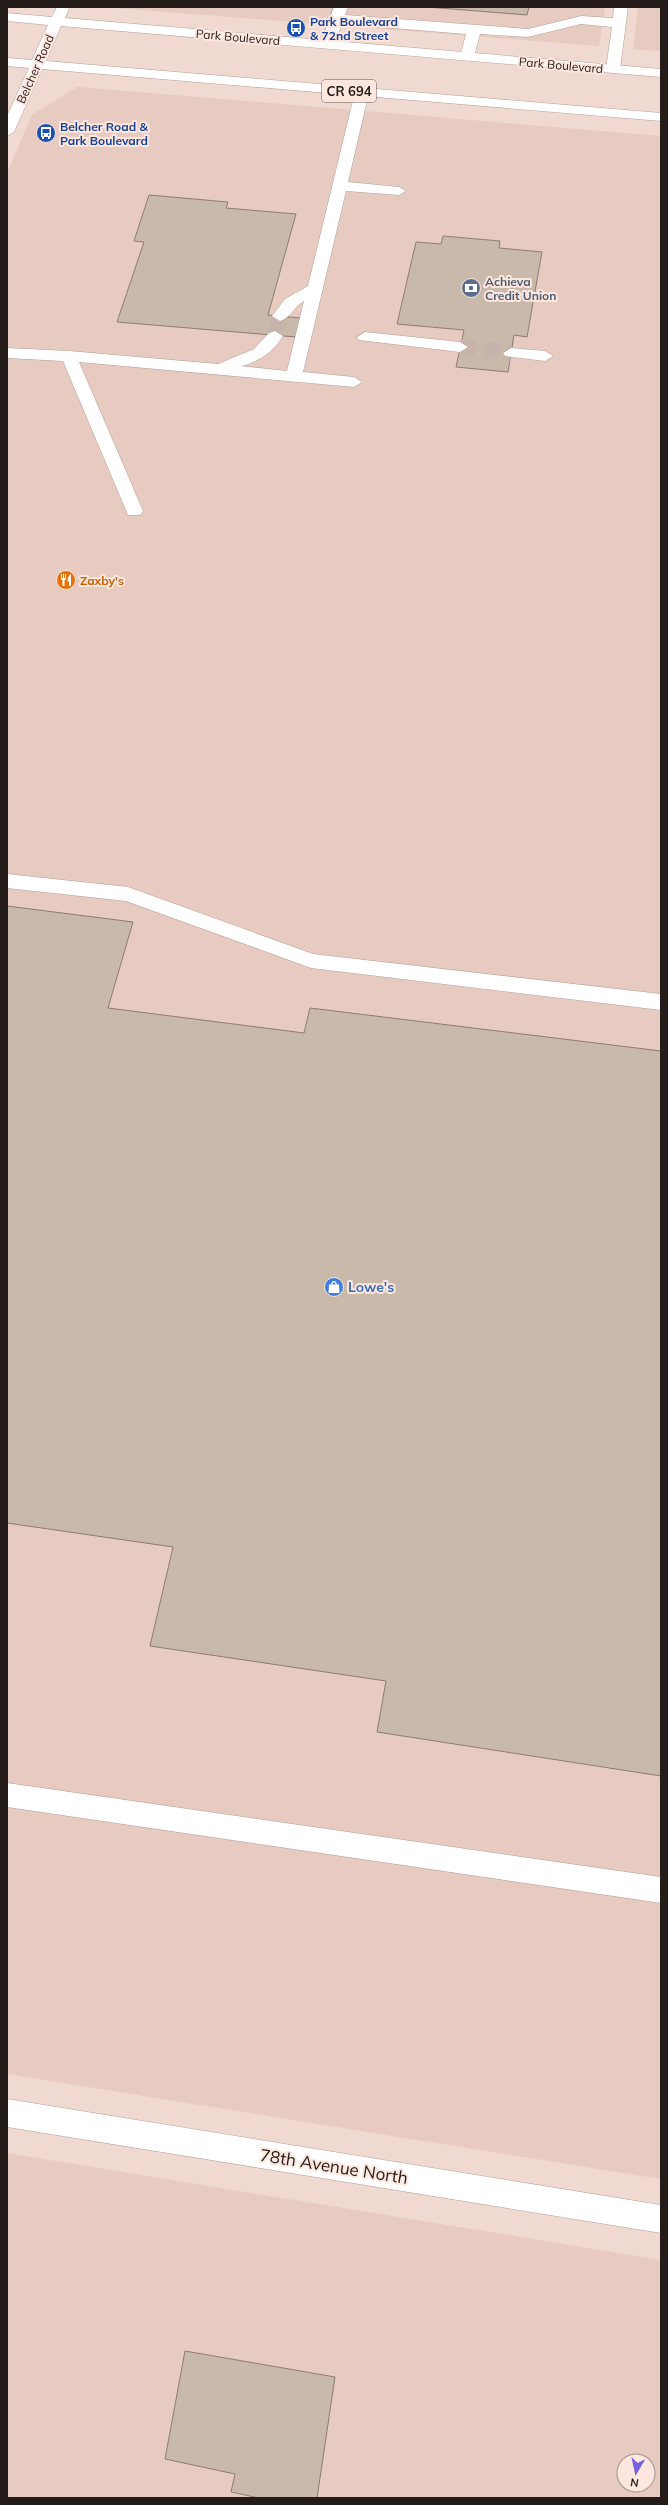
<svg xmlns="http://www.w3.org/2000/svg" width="668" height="2505" viewBox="0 0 668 2505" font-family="Mulish,sans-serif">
<rect width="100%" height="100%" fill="#efd9d1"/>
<path fill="#e7cac0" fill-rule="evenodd" d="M103,7H605L599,46Z
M638,7H661V51L633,49Z
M77,87L661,136V2179L7,2074V173L32,115Z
M7,2153L661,2260V2498H7ZM624,2461H648V2485H624Z"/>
<path fill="#c9b9ab" stroke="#8c7d70" d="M427,7H529L527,15Z
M149,195L228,202L226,208L296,214L268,315L301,318L296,337L117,322L144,242L134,241Z
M443,236L500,241L499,248L542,252L527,337L514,335L508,372L456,367L464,330L397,324L416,242L441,244Z
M7,906L133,922L108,1008L304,1033L310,1008L661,1051V1776L377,1732L386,1681L150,1646L173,1547L7,1523Z
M185,2351L335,2377L317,2498H259L231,2492L235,2474L165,2459Z"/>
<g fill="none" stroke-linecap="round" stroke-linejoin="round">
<path stroke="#c6b3ac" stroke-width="16" stroke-dasharray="16 8" stroke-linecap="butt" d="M275,336L280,316
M460,347L511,353"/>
<defs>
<path id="minor" d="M334,7H348L345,15L528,29L581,16L613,18L614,7H628L620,69L613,73L606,69L612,27L581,24L528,37L480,34L474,57L467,61L460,57L466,34L342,24L332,48H322L320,45Z
M362,88L369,92L348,182L399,187L406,191L399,195L346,191L303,372L354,377L362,382L354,387L79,362L143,511L140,515H128L63,361L7,358V348L69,351L218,364L254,349L269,333L275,331L283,336C272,353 260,361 241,366L287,371L304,301C295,306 290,318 280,321L272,316L285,299L308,286L355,92Z
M365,332L460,342L468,347L460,352L359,340L357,337Z
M511,348L545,351L553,356L545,361L505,356L503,353Z
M7,874L128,887L313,954L661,994V1010L311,968L126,901L7,888Z
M7,1783L661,1877V1903L7,1807Z
M7,2099L661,2205V2233L7,2127Z"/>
<path id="major" d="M57,7H67L69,9L65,18L661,69V77L61,26L46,61L661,113V121L42,69L14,132L7,136V116L29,68L7,66V58L32,60L48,25L7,21V13L52,17Z"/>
</defs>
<use href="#minor" stroke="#b49f98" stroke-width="1"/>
<use href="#major" stroke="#b49f98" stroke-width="1"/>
<use href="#minor" fill="#fff" fill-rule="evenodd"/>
<use href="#major" fill="#fff" fill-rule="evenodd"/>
</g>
<defs>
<symbol id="bus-disc" viewBox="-11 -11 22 22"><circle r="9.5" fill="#1a4fb4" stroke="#fce6de"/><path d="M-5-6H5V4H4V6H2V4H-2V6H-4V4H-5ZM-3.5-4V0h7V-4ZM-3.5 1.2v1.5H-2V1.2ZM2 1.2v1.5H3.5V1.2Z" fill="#fff"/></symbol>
<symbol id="bank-disc" viewBox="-11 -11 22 22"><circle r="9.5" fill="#5c6f8a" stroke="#fce6de"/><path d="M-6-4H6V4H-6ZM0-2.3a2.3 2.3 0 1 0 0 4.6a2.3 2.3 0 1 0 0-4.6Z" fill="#fff"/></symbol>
<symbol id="restaurant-disc" viewBox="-11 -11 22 22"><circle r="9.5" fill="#e8710a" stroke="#fce6de"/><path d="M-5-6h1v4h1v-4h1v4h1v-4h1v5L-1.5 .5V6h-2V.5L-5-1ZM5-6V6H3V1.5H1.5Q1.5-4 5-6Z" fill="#fff"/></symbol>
<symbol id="shop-disc" viewBox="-11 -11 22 22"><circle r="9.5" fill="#3f7fe0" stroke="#fce6de"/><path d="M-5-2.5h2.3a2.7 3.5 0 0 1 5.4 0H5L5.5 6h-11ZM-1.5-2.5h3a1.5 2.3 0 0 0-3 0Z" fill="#fff"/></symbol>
</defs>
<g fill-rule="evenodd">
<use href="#bus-disc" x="285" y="17" width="22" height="22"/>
<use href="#bus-disc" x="35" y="122" width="22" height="22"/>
<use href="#bank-disc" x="460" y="277" width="22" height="22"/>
<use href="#restaurant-disc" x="55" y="569" width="22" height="22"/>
<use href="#shop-disc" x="323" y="1276" width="22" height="22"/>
</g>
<g text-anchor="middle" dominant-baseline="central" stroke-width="4" stroke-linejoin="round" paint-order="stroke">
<g font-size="12" font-weight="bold" fill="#164399" stroke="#fce6de" text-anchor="start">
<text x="310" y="21">Park Boulevard<tspan x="310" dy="14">&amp; 72nd Street</tspan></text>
<text x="60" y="126">Belcher Road &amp;<tspan x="60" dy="14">Park Boulevard</tspan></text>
</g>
<g font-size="12" fill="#231c19" stroke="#fce6de">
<text transform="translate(238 37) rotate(5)">Park Boulevard</text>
<text transform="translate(561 65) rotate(5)">Park Boulevard</text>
<text transform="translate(35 69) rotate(-66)">Belcher Road</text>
</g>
<g font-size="12" font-weight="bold" fill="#4e5e75" stroke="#fce6de" text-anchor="start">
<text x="485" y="281">Achieva<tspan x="485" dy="14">Credit Union</tspan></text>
</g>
<g font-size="12" font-weight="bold" fill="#c56008" stroke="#fce6de" text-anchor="start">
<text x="80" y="580">Zaxby's</text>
</g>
<rect fill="#fce6de" stroke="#645954" stroke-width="1" x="322" y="80" width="54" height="22" rx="3"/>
<g font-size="13" font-weight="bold" fill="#231c19">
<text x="349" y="91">CR 694</text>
</g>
<g font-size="14" font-weight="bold" fill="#366cbe" stroke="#fce6de" text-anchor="start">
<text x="348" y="1287">Lowe's</text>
</g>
<g font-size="17" fill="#231c19" stroke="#fce6de">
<text transform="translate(334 2166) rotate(9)">78th Avenue North</text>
</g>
</g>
<rect width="668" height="2505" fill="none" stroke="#231c19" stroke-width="16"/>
<g transform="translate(636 2473) rotate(189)"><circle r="19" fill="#fce6de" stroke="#a5958f"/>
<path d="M0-3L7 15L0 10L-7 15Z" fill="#7561dc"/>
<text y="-6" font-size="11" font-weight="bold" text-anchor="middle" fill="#231c19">N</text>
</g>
</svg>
